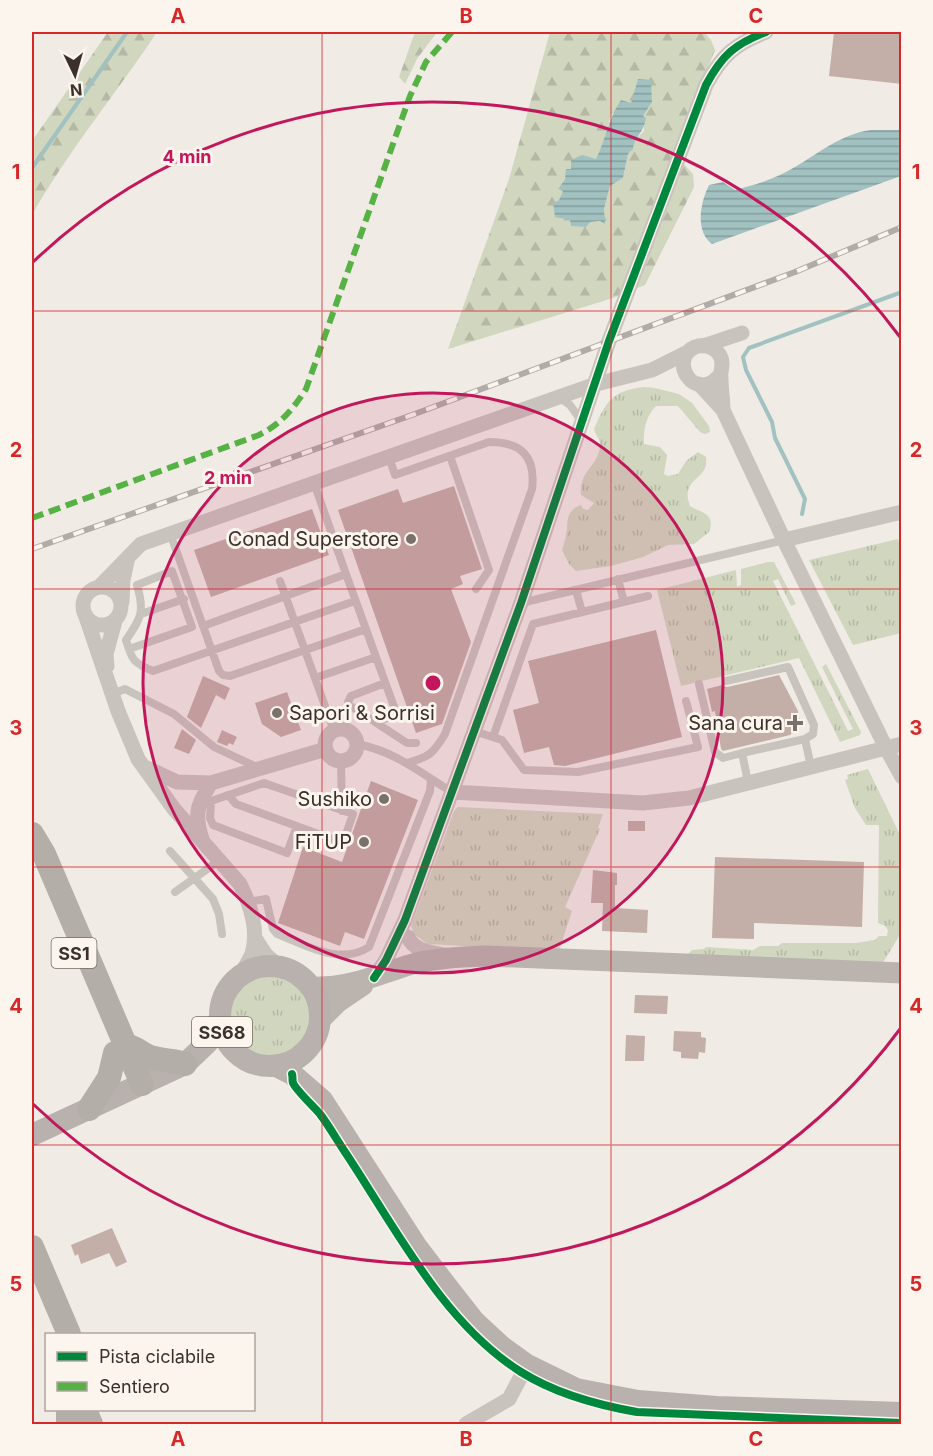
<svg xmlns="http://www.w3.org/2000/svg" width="933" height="1456" viewBox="0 0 933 1456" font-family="Inter,sans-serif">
<defs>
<pattern id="grass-tufts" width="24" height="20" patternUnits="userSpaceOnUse" patternTransform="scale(1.5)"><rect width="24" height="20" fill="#d1d6bf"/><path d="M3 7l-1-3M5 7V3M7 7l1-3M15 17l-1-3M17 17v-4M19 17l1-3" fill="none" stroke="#b4b8a4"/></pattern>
<pattern id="forest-firs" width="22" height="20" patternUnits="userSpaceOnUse" patternTransform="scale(1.5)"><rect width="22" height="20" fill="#d1d6bf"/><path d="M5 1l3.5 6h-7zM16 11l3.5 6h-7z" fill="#b4b8a4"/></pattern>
<pattern id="water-rules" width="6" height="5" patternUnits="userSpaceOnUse" patternTransform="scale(1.5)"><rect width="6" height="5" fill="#a1c2c1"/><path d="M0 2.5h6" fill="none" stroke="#849e9d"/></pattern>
</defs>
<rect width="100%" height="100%" fill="#f0ebe5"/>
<path fill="url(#grass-tufts)" d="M644,387L655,388L679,394L692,403L709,426L710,432L705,434L700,432L678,406H656C646,416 643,430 644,444L660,447L667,455L664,474L668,476L678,474L686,461L698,452L706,457C710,481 679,477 690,506C701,513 716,513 709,532L694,544L668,545L643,557L611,566L576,571L569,564L562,550C563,547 564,544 565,540C570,526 562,512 581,505L583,509L588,510L594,503L581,495C579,470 597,468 600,447C602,441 595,435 594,429C606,401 612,391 644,387Z
M898,539L902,552L901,633L853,645L809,560Z
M768,562H774L796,604L791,606L778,579L773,581L848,731L853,729L822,667L826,664L861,732L860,735L840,742L799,658L681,686L657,590L736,570L737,587L741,585V569Z
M868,769L901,837V933L879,969L683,959L692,950L704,949L706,947L753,950L760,946H778L782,943H856L875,940L879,936H887L888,930L885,926L878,923L879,825H866L855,808L845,780L848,779L847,775Z
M458,807L603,814L598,828L600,829L565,907L572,911L559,951L428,944L415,935L411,926L454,811Z
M227 1016a41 41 0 1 1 82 0a41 41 0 1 1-82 0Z"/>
<path fill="url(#forest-firs)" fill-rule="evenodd" d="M108,32H157C116,94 68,151 32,215V141Z
M415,32H437L417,59L405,84L399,77Z
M550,32H704L711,40L715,50L674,153L693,174L694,187L645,285L613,298L448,349L509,179ZM650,93L652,102L643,116L644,131L634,141L633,149L628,154L623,178L610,186L604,209V223L600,221L590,222L553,204L559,200L564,190L558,189L571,169L596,159L603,145L611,115Z"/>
<path fill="url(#water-rules)" d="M638,79L651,80L652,102L643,116L646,118C643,134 635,136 633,149L628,154L623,178L610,186L604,209L605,224L600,221L590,222L586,227L571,226L570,220L555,217L553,203L559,200L563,191L558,189L565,179L566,169H571V160L582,155L596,159C606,139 608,119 621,100L631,103Z
M871,130H901V176L712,244C694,231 701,201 709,185L723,182L735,190C750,186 765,182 780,175C810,161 837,134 871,130Z"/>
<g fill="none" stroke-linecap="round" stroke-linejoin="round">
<path stroke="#a1c2c1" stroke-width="4" d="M32,168L127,32
M802,514L805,499L775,438L772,422L746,370L743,357L749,348L902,292"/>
</g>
<path fill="#c3afa7" d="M834,32H902V84L829,76Z
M454,486L482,569L460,576L463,584L451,589L471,642L442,724L416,733L338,510L398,489L403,503Z
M312,509L329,555L211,597L194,550Z
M656,630L682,737L565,766L554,765L549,747L524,753L513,710L539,703L528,661Z
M779,675L798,711L800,721L795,730L790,735L723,751L721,749L715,711L712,712L707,689L722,685L727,687L745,683Z
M203,676L230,688L225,700L216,695L201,728L187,717Z
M287,692L301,730L281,737L262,724L255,703Z
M182,729L196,740L189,754L174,748Z
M222,730L237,737L233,745L229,743L227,746L217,742Z
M371,781L418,800L364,939L345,932L340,946L278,923L303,847L342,862Z
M628,821H645V831H628Z
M715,857L864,862L862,927L754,923V939L712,938Z
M593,870L617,873V885H615V908L648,910L647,933L602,931L603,903H591Z
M635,995L668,996L667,1014L634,1013Z
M674,1031L701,1032V1037L706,1038L705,1053L699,1052L698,1059L681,1058V1052L673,1051Z
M626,1035L645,1036L644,1061H625Z
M112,1228L127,1262L116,1267L109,1253L81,1264L78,1254L75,1256L71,1245Z"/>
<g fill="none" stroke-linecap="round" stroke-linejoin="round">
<path stroke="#c9c3be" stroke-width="8" d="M560,398L570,405L582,422
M450,456L489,570L476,589
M389,457L395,475L489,442C521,442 536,456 532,489L445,734C433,754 429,757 407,763
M314,483L346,574
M170,533L219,671L223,675L230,676L366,629
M618,579L624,602
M280,581L334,731
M576,590L582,612
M521,603L784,540
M141,614L184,599
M203,626L346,574L397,715L375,722
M129,649L192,627L172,571L137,585C145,612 141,618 126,640C132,661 134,663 153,671L355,601
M315,678L376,657
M726,681L788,667L814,725L813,734L805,739L811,767
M385,683L351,696L348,702L349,705L407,743H416
M699,684L715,752L723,758L742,753L748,782
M112,694L125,689L174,714L214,747L259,768
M474,731L502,740L524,770L578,772L698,747L686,701
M493,737L533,624L648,596
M358,744C396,752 419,772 452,792
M742,753L805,739
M341,761L342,811
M228,795L236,804L343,843L353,814L264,783L214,800L211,802L210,818L213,825L287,853L297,826
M170,851L213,899L219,914L222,934
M175,892L220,860
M248,902L266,899L273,929L277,934C306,945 340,966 369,947L430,791L431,780"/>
<path stroke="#c9c3be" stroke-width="15" d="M703,346L742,333
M720,375C695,405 667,359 695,347C708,342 722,351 722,364C722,369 720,373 721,378C721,389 723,400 723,410
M699,384L723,410L784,540
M83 606a19 19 0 1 1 38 0a19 19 0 1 1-38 0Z
M99,587L141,544L596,384L652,370L688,352
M122,602L123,580L128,557
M85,614L118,711L138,759L174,809L240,884C250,904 259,931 252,954C249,961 244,968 241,975
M107,666L106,654L115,621
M325 745a16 16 0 1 1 32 0a16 16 0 1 1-32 0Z
M902,744L886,748L902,777
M147,768L177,782L211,783L326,749
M452,792L643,803L689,798L886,748L784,540L902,512
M202,839C194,814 197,805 211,783
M408,937C414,951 430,952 444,955
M255,938L266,955L281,968
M374,978L386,960L405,920L521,603L609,341L706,85C722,55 735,44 766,32
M466,1424L509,1399L527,1365"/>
<path stroke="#bab3ae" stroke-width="21" d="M310,987C347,989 374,976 409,965C434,958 461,957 487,956L902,973
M320,1020L338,1002L363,985"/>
<path stroke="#b8b1ad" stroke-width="22" d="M220 1016a50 50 0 1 1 100 0a50 50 0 1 1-100 0Z
M276,1066L292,1074L322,1100L416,1246L448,1288L474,1321L502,1347L527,1365L576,1389L638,1401L717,1407L902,1413
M32,1135L185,1064L208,1042L219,1020"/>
<path stroke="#b4aea8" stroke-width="24" d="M32,834L44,854L142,1084
M128,1046C137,1048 142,1054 150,1057C162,1061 173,1060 185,1064
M89,1109L109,1078L115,1053
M32,1247L69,1334
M85,1410L91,1424
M68,1424V1410"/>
<defs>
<path id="rail" d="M32,549L412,415L795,272L902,227"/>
</defs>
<use href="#rail" stroke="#b1aca8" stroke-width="6"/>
<use href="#rail" stroke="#fbf5ee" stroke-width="4" stroke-dasharray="11" stroke-linecap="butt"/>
<path stroke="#57b246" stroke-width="6" stroke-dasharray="12 6" stroke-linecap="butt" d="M32,518L259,435C281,424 293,409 306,389L410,96L426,62L452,32"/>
<defs>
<path id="cycleway" d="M374,978L386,960L405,920L521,603L609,341L706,85C722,55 735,44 766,32
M292,1074C293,1077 292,1080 293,1083C296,1090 314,1107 320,1114C329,1126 337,1140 345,1152C395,1227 443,1323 521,1372C556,1394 597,1405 637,1412L902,1423"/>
</defs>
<use href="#cycleway" stroke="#fbf5ee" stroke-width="11"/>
<use href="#cycleway" stroke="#00873e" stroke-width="8"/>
</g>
<path fill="none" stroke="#d62828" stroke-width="1.5" stroke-opacity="0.55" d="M322,32V1424M611,32V1424M32,311H902M32,589H902M32,867H902M32,1145H902"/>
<circle cx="433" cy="683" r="290" fill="#c2185b" fill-opacity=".12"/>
<g fill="none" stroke="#c2185b" stroke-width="3">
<circle cx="433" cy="683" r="290"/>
<path d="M900 1029A581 581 0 0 1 33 1104M33 262A581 581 0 0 1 900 337"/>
</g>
<g fill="#7a716c" stroke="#fbf5ee" stroke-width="2">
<circle cx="411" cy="539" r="6"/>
<circle cx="277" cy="713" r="6"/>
<path d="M792 714h6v6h6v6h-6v6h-6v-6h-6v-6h6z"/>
<circle cx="384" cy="799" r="6"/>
<circle cx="364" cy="842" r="6"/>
</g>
<g text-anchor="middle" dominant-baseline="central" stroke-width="6" stroke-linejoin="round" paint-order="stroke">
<g fill="#fbf5ee" stroke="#756b66" stroke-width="1.5">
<rect x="51.5" y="938" width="45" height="30" rx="4.5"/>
<rect x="192" y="1017" width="60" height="30" rx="4.5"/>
</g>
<g font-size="18" font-weight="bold" fill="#3b302b">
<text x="74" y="953">SS1</text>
<text x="222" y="1032">SS68</text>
</g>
<g font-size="20" fill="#3b302b" stroke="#fbf5ee" text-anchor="end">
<text x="399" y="539">Conad Superstore</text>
<text x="289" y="713" text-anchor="start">Sapori &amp; Sorrisi</text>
<text x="783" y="723">Sana cura</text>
<text x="372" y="799">Sushiko</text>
<text x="352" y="842">FiTUP</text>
</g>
</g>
<circle cx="433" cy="683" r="9" fill="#c2185b" stroke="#fbf5ee" stroke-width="3"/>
<g font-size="18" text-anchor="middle" font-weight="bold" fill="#c2185b" stroke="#fbf5ee" stroke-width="6" stroke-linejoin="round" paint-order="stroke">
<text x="187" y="163">4 min</text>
<text x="228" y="484">2 min</text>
</g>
<rect width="933" height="1456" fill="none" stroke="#fbf5ee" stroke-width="66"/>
<rect x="45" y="1333" width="210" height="78" fill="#fbf5ee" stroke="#aea6a0" stroke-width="1.5"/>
<rect x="57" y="1352" width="30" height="9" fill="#00873e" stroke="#aea6a0" stroke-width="1.5"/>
<text x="99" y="1363" font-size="18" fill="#3b302b">Pista ciclabile</text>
<rect x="57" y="1382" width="30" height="9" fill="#57b246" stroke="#aea6a0" stroke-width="1.5"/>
<text x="99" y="1393" font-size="18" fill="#3b302b">Sentiero</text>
<g transform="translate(75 75) rotate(175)" stroke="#fbf5ee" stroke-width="4.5" paint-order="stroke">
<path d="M0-4.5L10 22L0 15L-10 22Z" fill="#3b302b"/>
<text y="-9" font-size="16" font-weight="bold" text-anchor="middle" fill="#3b302b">N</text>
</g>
<rect x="33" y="33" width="867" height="1390" fill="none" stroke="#d62828" stroke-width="2"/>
<g font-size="20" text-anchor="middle" font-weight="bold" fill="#d62828">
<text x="178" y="23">A</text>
<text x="466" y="23">B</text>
<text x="756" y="23">C</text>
<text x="16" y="179">1</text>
<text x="916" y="179">1</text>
<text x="16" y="457">2</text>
<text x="916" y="457">2</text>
<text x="16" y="735">3</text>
<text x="916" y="735">3</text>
<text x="16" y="1013">4</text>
<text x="916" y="1013">4</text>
<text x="16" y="1291">5</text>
<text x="916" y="1291">5</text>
<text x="178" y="1446">A</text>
<text x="466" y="1446">B</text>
<text x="756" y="1446">C</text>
</g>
</svg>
